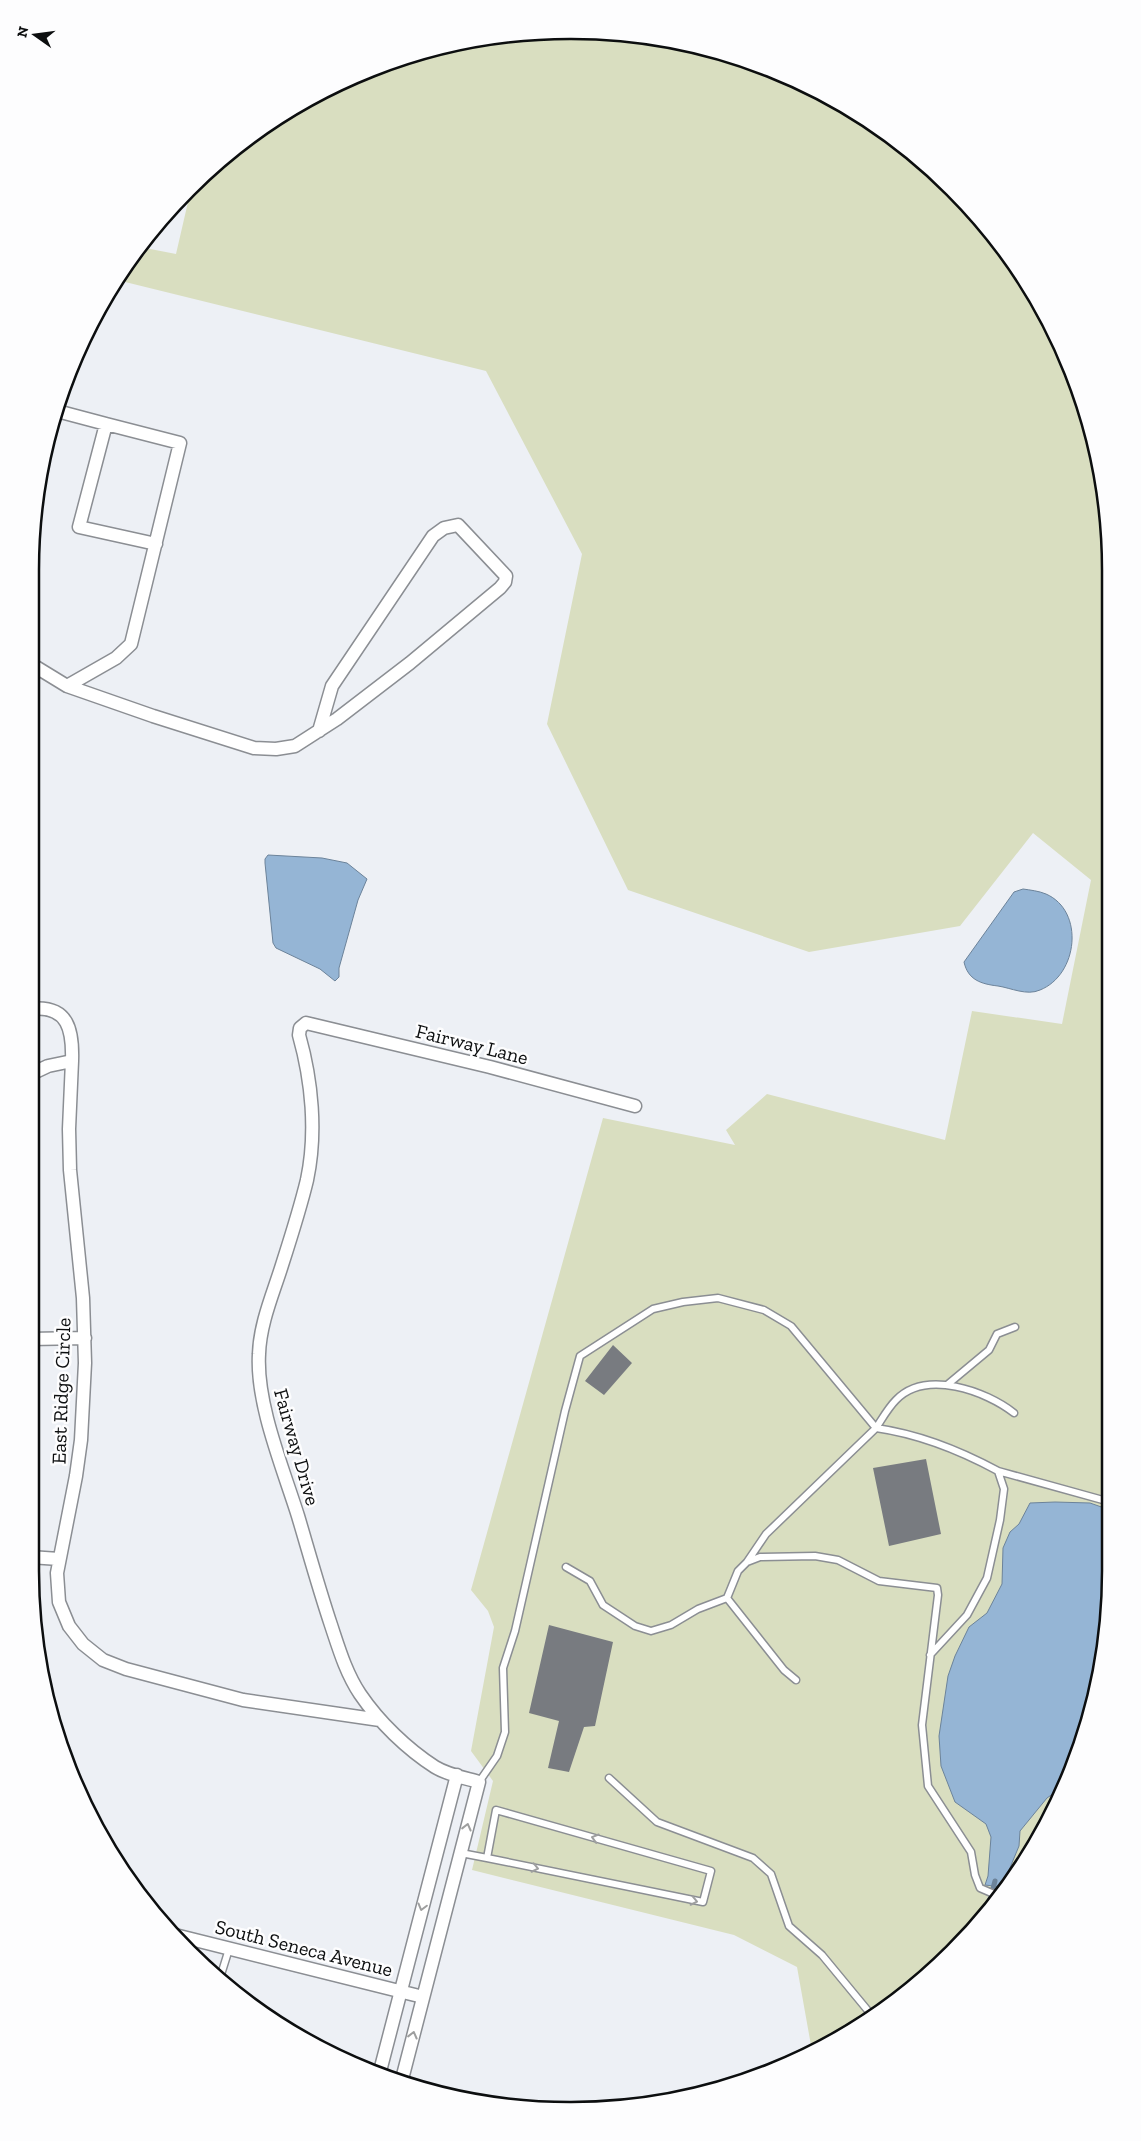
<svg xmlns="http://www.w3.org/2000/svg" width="1141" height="2141" viewBox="0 0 1141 2141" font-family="'Zilla Slab',serif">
<rect width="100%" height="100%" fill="#edf0f5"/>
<path fill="#d9dec0" d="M535,31L641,35L744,59L840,102L927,164L1020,270L1082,396L1106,500L1110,1606L1093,1711L1039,1841L999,1900L927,1977L871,2020L812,2051L797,1967L734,1935L472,1870L493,1781L471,1751L494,1627L488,1611L471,1590L603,1118L735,1145L726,1130L767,1094L945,1140L972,1011L1062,1024L1091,880L1033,833L960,926L809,952L628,890L547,724L582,554L486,371L117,280L140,247L176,254L191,189L241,142L331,86L430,48Z"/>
<path fill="#95b5d5" stroke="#6c839a" d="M268,855L322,858L347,863L367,879L358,900L339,968V977L335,981L320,969L276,948L273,943L265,863V859Z
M1023,889C1030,890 1039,891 1046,894C1085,911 1078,975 1040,990C1027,996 1011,988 998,986C981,984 968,980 964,962L1014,892Z
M1055,1502L1090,1503L1110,1510V1606L1093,1711L1060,1789L1047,1798L1020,1831L1019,1846L1002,1887L985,1885L988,1876L991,1837L986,1824L955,1802L941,1766L939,1736L948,1676L955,1656L969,1627L987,1613L1002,1584L1003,1548L1010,1532L1019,1524L1030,1503Z"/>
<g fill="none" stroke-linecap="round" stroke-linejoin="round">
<path stroke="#6c839a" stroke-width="5" d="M986,1914L995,1881"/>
</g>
<path fill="#787b80" d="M613,1345L632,1363L604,1395L585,1381Z
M926,1459L941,1534L889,1546L873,1468Z
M549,1625L613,1642L595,1726L584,1727L569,1772L548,1768L559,1721L529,1713Z"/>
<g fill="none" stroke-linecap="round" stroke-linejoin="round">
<defs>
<path id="service" d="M947,1385L989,1350L997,1334L1015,1327
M998,1471L1110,1502
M566,1567L590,1581L603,1605L635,1626L651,1631L671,1625L698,1609L727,1598
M930,1655L967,1615L987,1578L1000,1520L1004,1489L998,1471C961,1451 918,1434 876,1428C882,1419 888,1408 896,1400C926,1369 986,1391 1014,1413
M796,1680L784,1670L727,1598L738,1571L747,1562L760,1557L815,1556L838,1560L879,1581L937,1588L938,1595L922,1725L928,1786L971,1852L975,1875L980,1888L1001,1897
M609,1778L657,1822L753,1858L771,1874L789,1926L822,1955L874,2018
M479,1782L497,1756L505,1732L503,1668L515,1631L565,1411L580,1356L653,1309L683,1302L718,1298L764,1310L791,1326L876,1428L766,1534L747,1562
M461,1853L487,1858L703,1902L711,1871L496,1810L487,1858
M219,1981L229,1949"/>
<path id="minor" d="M57,411L106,424
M31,664L67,686L153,716L254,748L276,749L295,746L337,719L410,663L500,588L505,582L506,576L458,525L444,528L433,536L332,686L319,731
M67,686L116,658L131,644L180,443L106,424L79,527L156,544
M72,1061L69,1129L70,1170L83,1298L85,1363L81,1440L76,1476L57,1573L59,1602L69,1626L83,1644L103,1660L126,1669L243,1700L380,1720
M31,1074L48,1066L72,1061C73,1031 69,1005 31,1009
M30,1339L85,1338
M30,1557L59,1559
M175,1935L423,1997
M379,2075L457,1775
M401,2083L479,1782C465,1778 448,1775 435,1767C407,1749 379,1722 360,1694C346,1673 339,1649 331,1625C319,1589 309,1553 298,1516C283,1468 256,1404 259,1354C260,1323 273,1294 282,1265C291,1237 300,1209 307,1180C317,1133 312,1081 299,1035L300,1028L306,1023L490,1067L635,1106"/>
</defs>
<use href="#service" stroke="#8b8e93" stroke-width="9"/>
<use href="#minor" stroke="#8b8e93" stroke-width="15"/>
<use href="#service" stroke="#fff" stroke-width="6"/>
<use href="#minor" stroke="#fff" stroke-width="12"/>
</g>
<defs><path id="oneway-chevron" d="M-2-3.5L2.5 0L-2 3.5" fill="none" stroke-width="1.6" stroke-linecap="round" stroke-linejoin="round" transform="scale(1.25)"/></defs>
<g stroke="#9e9f9f">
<use href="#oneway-chevron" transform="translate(467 1827) rotate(-76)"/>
<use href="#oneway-chevron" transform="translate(595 1838) rotate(-164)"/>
<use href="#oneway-chevron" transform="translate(535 1868) rotate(12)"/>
<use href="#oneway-chevron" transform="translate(694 1901) rotate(12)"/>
<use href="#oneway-chevron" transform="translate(422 1907) rotate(105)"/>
<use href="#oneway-chevron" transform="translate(413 2035) rotate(-76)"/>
</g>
<g text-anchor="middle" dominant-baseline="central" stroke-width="5" stroke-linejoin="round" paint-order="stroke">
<g font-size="20" fill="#0c0e0f" stroke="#fdfdfe">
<text transform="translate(472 1044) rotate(14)">Fairway Lane</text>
<text transform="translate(61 1391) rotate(-88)">East Ridge Circle</text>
<text transform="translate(297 1447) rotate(74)">Fairway Drive</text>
<text transform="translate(304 1948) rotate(14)">South Seneca Avenue</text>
</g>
</g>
<path d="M0 0H1141V2141H0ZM570 39H571A531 531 0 0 1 1102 570V1571A531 531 0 0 1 571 2102H570A531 531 0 0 1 39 1571V570A531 531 0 0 1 570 39Z" fill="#fdfdfe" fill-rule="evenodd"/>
<path fill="none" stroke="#0c0e0f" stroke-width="2.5" d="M570 39H571A531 531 0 0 1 1102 570V1571A531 531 0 0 1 571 2102H570A531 531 0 0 1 39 1571V570A531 531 0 0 1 570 39Z"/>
<g transform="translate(35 35) rotate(284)" stroke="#fdfdfe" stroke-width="4" paint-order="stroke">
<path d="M0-4L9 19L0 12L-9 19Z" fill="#0c0e0f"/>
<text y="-8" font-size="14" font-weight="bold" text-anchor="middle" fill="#0c0e0f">N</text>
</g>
</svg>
